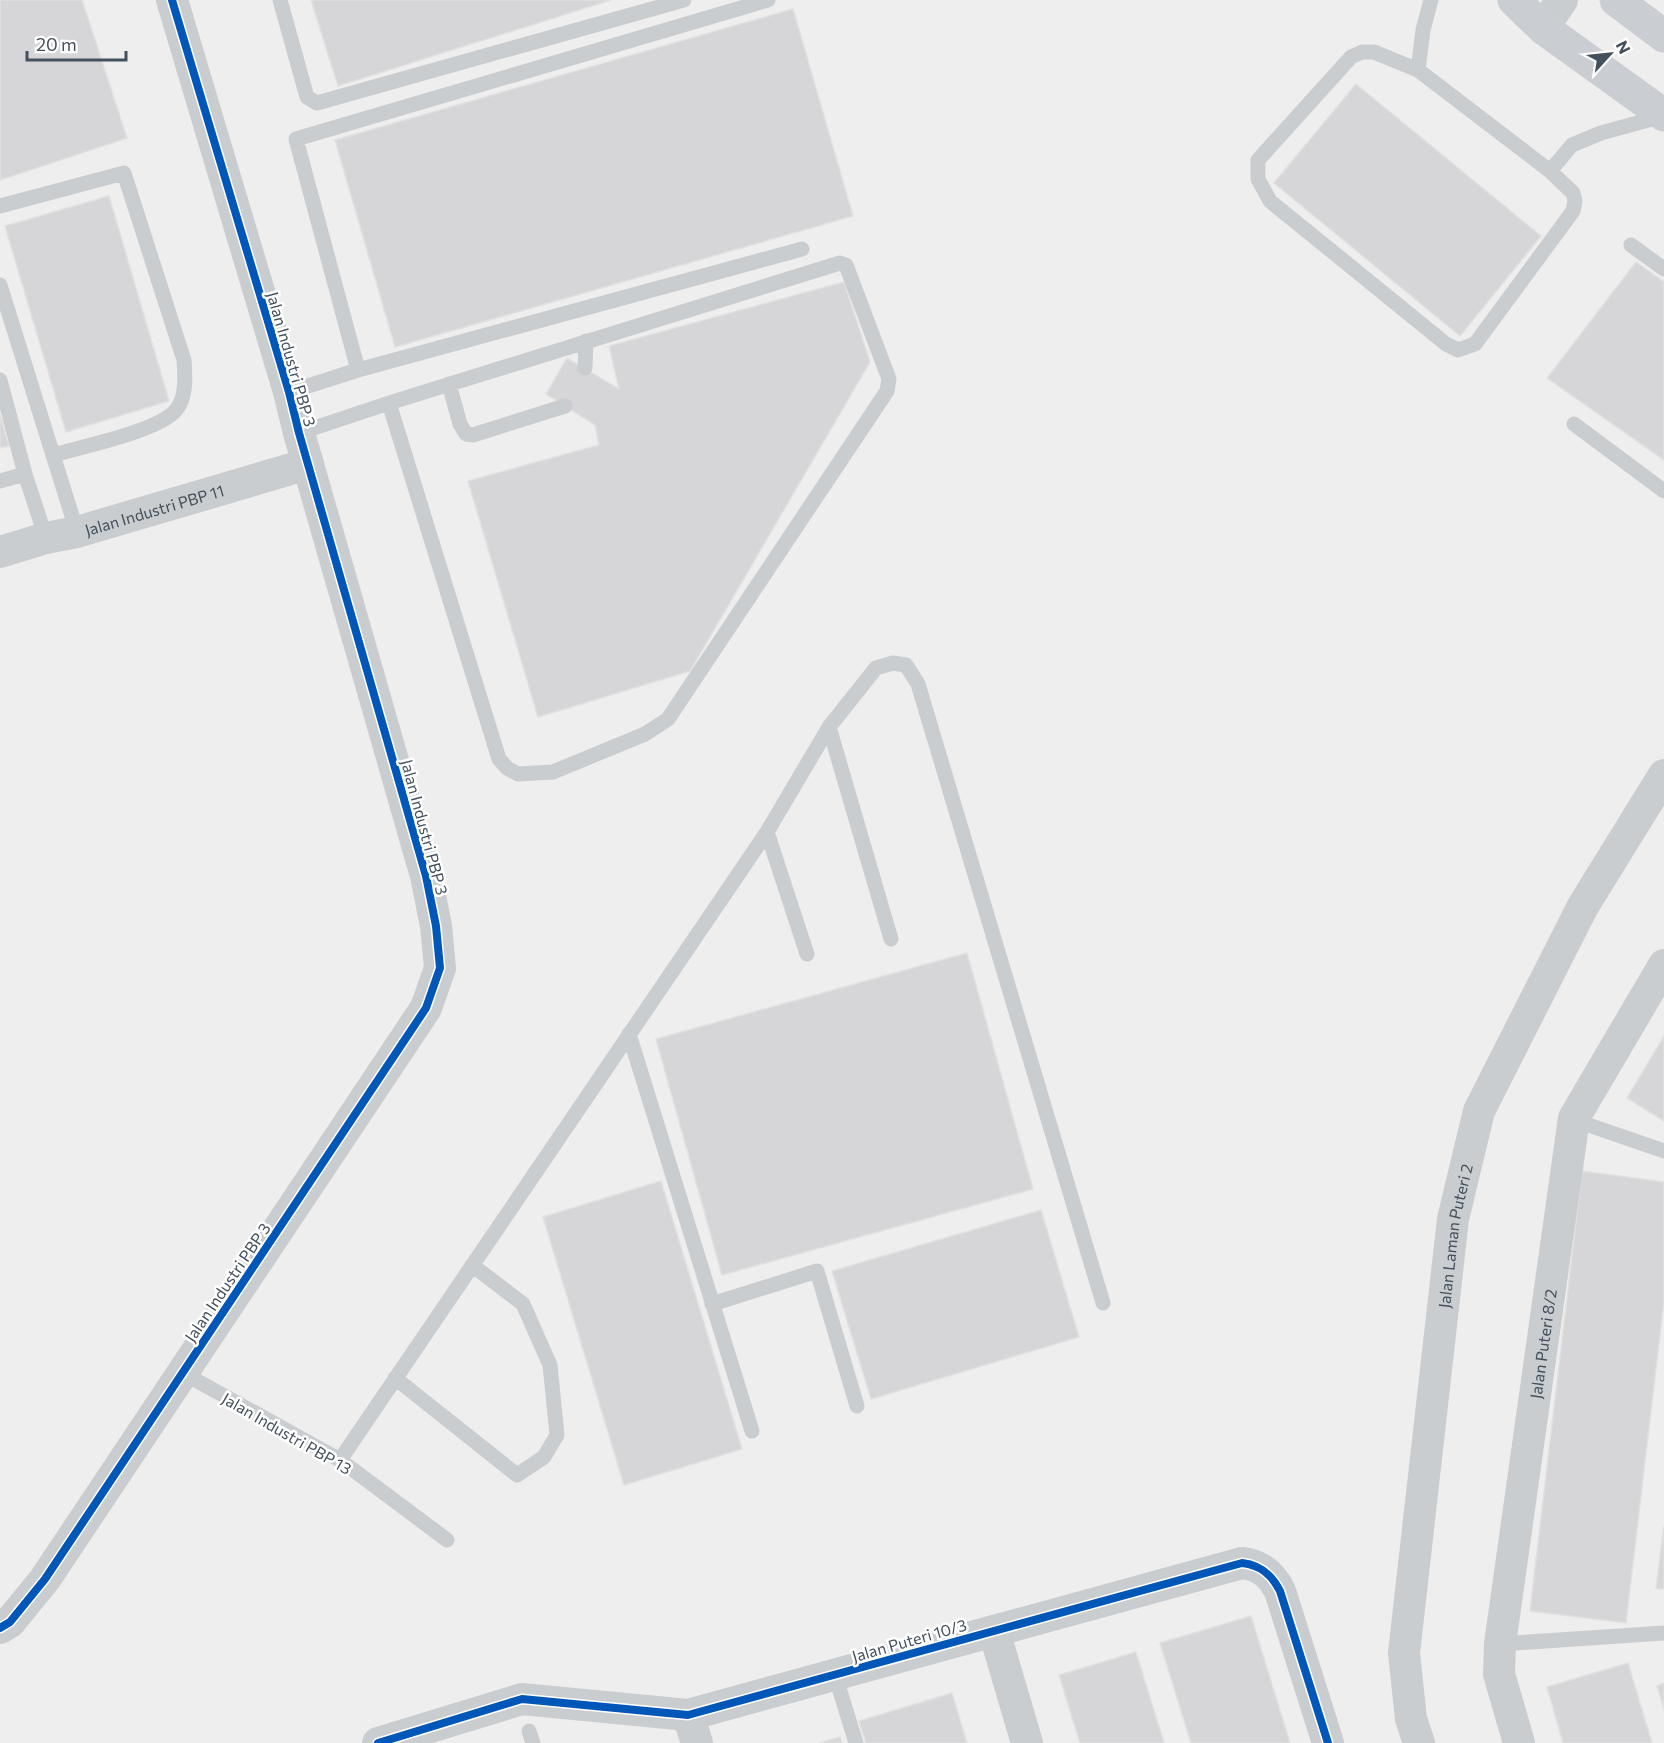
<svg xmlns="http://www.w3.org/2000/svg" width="1664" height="1743" viewBox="0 0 1664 1743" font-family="Commissioner,sans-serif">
<rect width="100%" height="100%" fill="#efeeee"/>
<path fill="#d6d6d8" stroke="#e0e0e1" stroke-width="1.5" d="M0,0H82L127,138L0,180Z
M311,0H611L338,86Z
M793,9L853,216L395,347L335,140Z
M1356,84L1541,236L1460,336L1274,183Z
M109,196L169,401L66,432L5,226Z
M1636,262L1664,282V460L1547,378Z
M844,282L870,362L690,671L538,717L468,481L599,445L595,425L546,394L567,358L619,389L609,346Z
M0,415L9,446L0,448Z
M967,953L1033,1189L722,1275L656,1039Z
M1664,1036V1121L1627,1098Z
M1582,1171L1664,1182V1301L1626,1623L1530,1611Z
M661,1181L742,1449L624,1485L543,1217Z
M1041,1210L1079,1337L871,1399L832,1271Z
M1664,1526V1589L1656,1588Z
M1251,1616L1290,1743H1191L1160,1643Z
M1136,1652L1164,1743H1080L1059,1675Z
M1628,1663L1652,1743H1563L1547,1687Z
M1664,1683V1709L1657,1686Z
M952,1693L967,1743H866L859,1721Z
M840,1737L842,1743H819Z"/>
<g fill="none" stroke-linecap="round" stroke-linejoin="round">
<path stroke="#cacdcf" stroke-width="15" d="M280,0L307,97L317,103L684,0
M1362,52H1374L1418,70L1550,171L1573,193L1575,201L1573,211L1475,344L1458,350L1446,344L1270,201L1258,179V160L1351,57Z
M1418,70L1423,30L1431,0
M1550,171L1572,145L1601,133L1663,116
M0,206L124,173L184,360C185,375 187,397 176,410C159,431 81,447 53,455
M1631,245L1664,269
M0,285L77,532
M585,368L586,341
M358,370L296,139L768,0
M0,380L25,474L46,538
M449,384L460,424L466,434L473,435L565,406
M289,392L358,370L802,249
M1574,424L1664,491
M299,433L389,403L840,263L846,265L889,379L887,391L668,719L645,734L553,772L518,774L507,768L499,759L389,403
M0,481L25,474
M829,727L891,939
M767,832L807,954
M629,1034L752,1431
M1574,1120L1664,1151
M712,1304L817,1271L857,1406
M183,1373L340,1460L447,1540
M395,1378L517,1475L544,1457L557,1435L550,1365L523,1304L472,1265
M340,1460L767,832L829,727L876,668L893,663L906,665L918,684L1103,1303
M1500,1644L1664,1633
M835,1675L856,1743
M529,1731L533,1743"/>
<g stroke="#cacdcf" stroke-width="32">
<path d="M1543,28L1562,0"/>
<path id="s1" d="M0,552L46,538L77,532L308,464"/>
<path d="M0,1628L10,1622L45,1579L426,1008L440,968L436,926L426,876L299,433L289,392L172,0"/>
<path d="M994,1631L1027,1743"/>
<path d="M688,1715L697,1743"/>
<path d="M378,1743L522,1699L688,1715L1242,1563C1261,1565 1272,1575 1280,1591L1328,1743"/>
<path id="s2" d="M1419,1743L1411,1719L1404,1653L1453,1219L1479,1111L1583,906L1664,775"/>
<path id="s3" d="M1519,1743L1499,1674L1500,1644L1574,1118L1664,965"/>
</g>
<path stroke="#caced2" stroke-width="33" d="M1514,0L1543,28L1664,115
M1616,0L1664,36"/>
<defs>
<path id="cycleway" d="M0,1628L10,1622L45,1579L426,1008L440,968L436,926L426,876L299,433L289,392L172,0
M378,1743L522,1699L688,1715L1242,1563C1261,1565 1272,1575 1280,1591L1328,1743"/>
</defs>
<use href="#cycleway" stroke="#fff" stroke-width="11"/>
<use href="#cycleway" stroke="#0057b8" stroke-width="8"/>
</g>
<g text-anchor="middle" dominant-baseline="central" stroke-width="5" stroke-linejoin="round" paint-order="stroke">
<g font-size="16" fill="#44505c" stroke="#fff">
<text transform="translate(292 359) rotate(74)">Jalan Industri PBP 3</text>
<text stroke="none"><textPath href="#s1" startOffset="160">Jalan Industri PBP 11</textPath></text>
<text transform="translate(425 827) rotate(75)">Jalan Industri PBP 3</text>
<text stroke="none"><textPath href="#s2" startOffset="512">Jalan Laman Puteri 2</textPath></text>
<text transform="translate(227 1282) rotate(-56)">Jalan Industri PBP 3</text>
<text stroke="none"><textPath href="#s3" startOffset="405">Jalan Puteri 8/2</textPath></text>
<text transform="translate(287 1433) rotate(30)">Jalan Industri PBP 13</text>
<text transform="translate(909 1640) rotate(-16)">Jalan Puteri 10/3</text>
</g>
</g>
<g transform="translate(1610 54) rotate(63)" stroke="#ffffff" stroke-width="4.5" paint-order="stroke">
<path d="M0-4.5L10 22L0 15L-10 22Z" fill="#44505c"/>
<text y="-9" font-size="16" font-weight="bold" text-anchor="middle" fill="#44505c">N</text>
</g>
<path d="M27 51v9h99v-9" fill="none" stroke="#44505c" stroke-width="3"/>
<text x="36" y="51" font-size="18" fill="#44505c" stroke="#ffffff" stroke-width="4.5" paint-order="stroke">20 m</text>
</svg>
